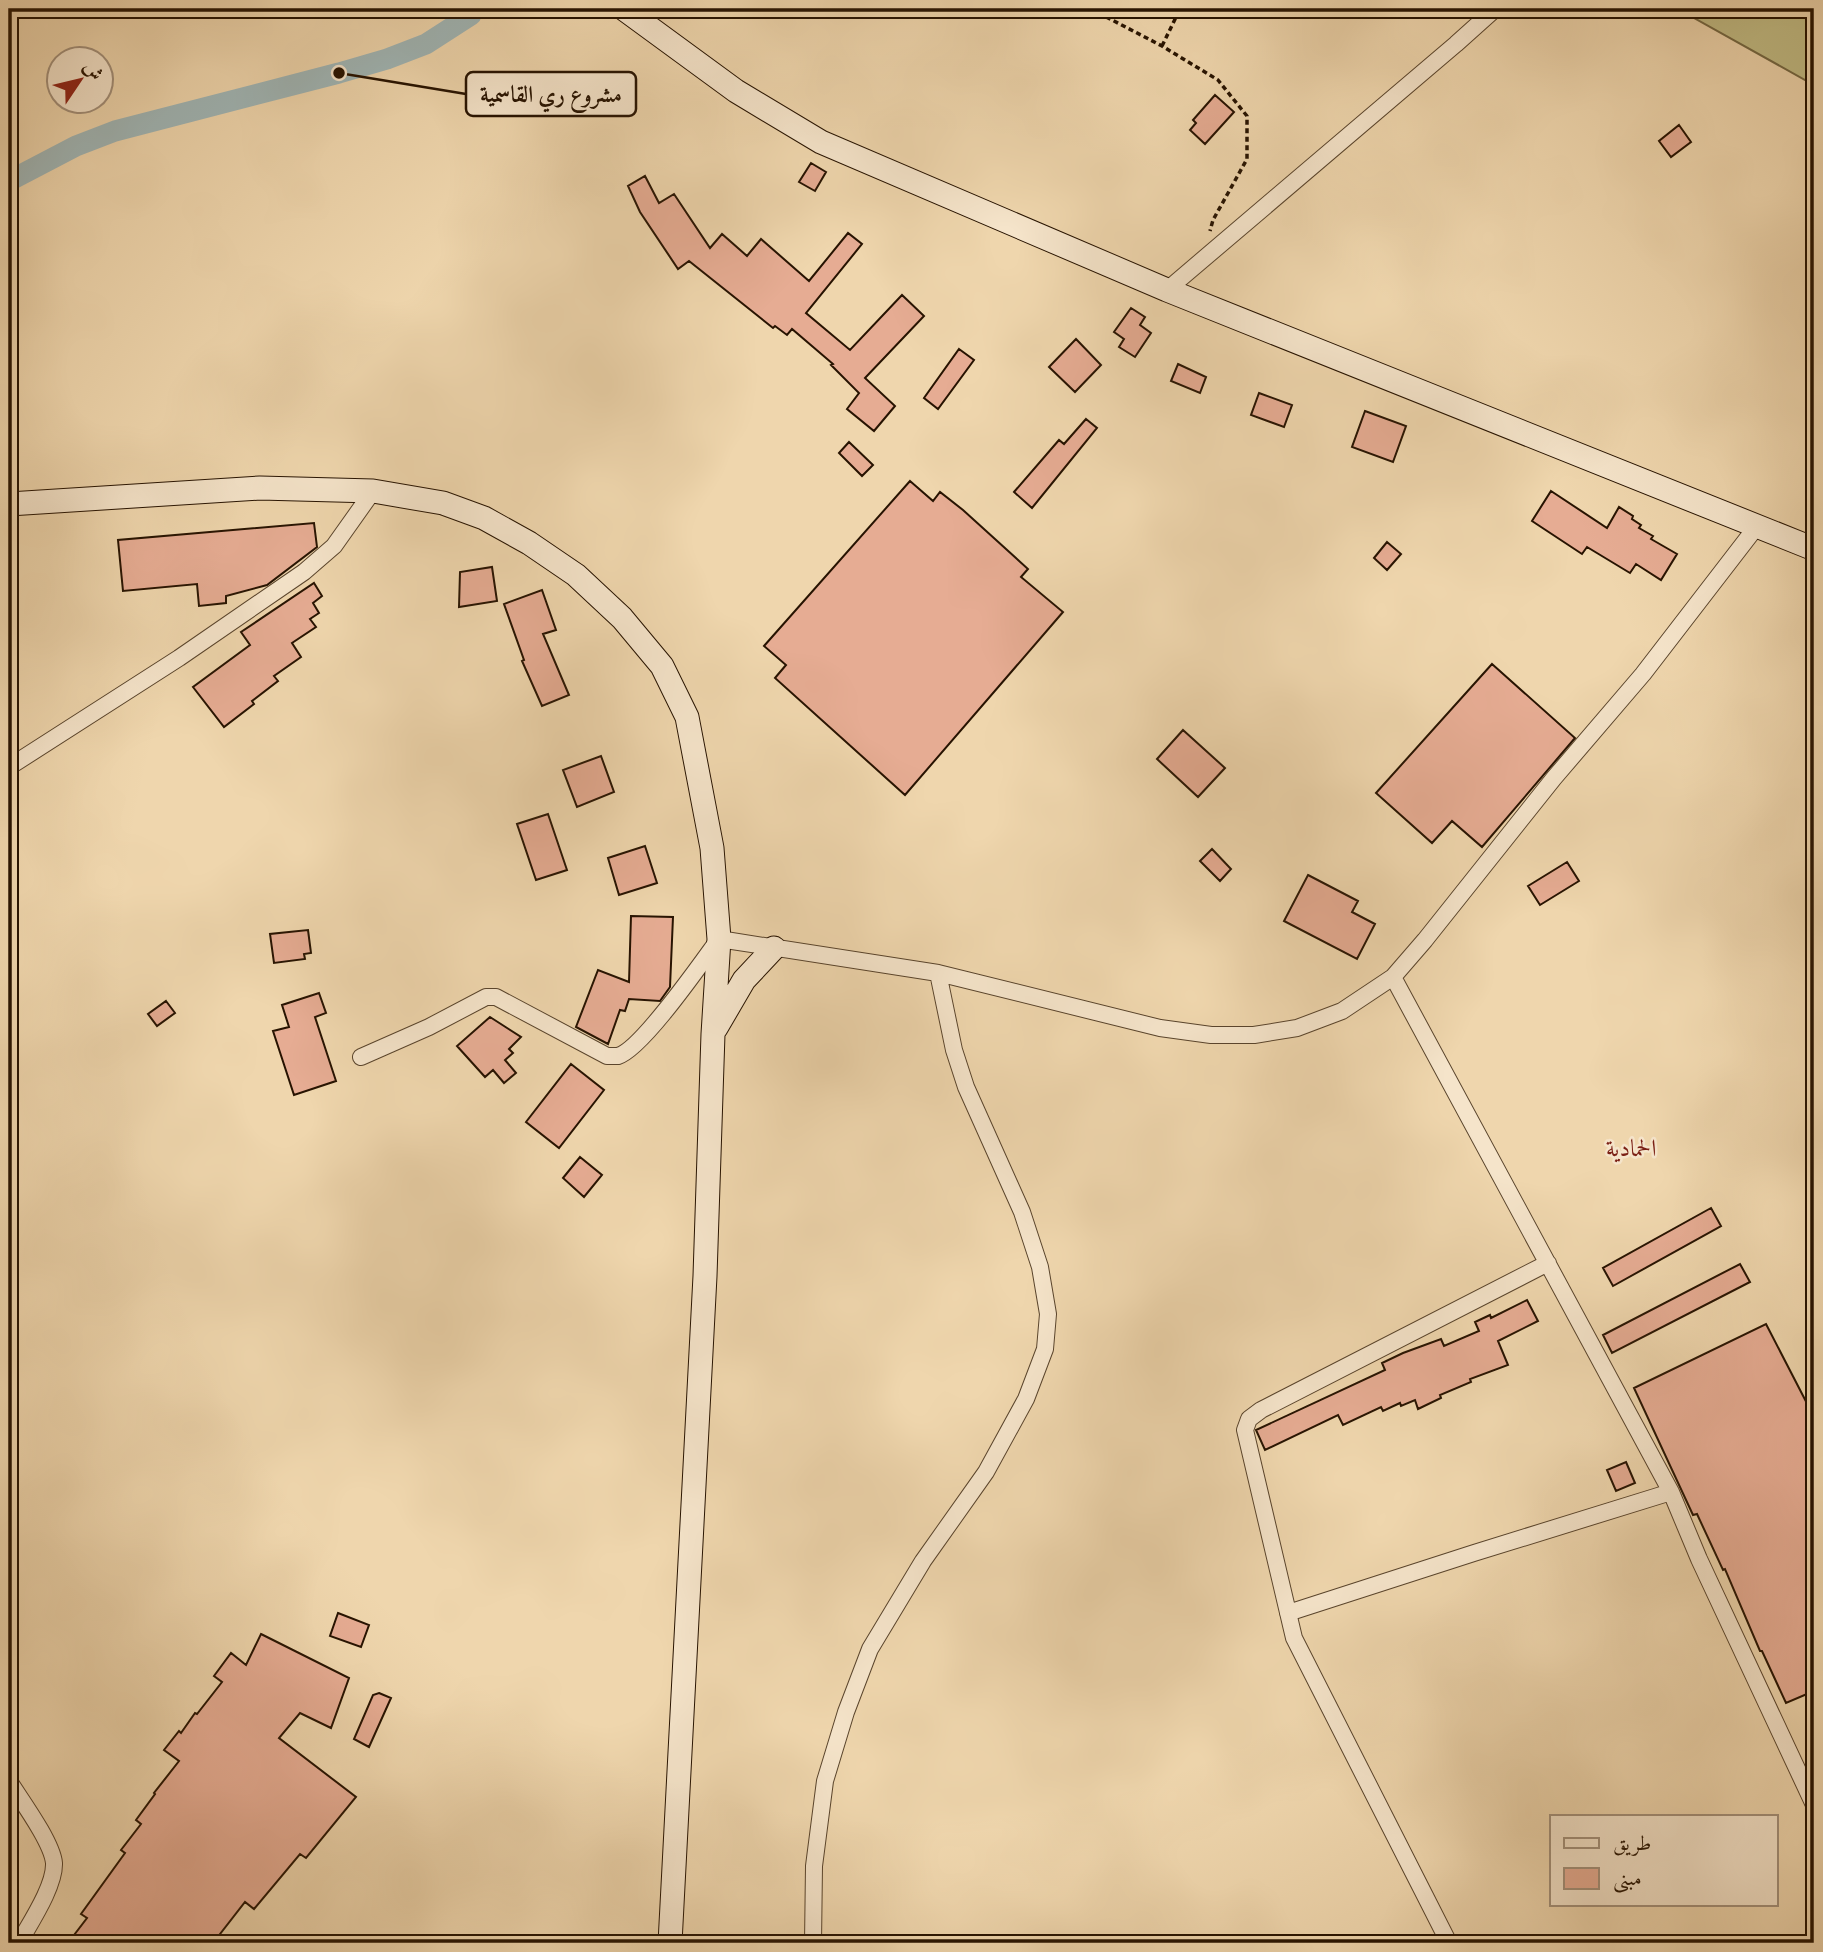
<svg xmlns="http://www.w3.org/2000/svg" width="1823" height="1952" viewBox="0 0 1823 1952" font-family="'IM FELL French Canon',Amiri,serif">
<rect width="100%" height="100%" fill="#efd6ad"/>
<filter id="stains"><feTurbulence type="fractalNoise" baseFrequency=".00286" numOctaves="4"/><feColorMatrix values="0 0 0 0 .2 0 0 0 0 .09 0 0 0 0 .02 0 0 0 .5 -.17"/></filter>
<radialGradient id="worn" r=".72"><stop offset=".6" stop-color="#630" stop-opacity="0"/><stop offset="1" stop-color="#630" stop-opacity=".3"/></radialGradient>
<path fill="#c1bc85" stroke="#746843" stroke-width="2" d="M1678,9H1814V85Z"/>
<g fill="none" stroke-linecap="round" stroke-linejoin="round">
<path stroke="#a0b6b6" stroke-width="21" d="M9,181L76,146L115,131L339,73L387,59L426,44L471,15"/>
</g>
<path fill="#e6ac93" stroke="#271301" stroke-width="2" d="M1215,95L1234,112L1205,144L1190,130L1196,123L1193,120Z
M1679,125L1691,142L1671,157L1659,141Z
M811,163L826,172L815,191L799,182Z
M645,176L659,203L674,194L710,248L722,234L747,256L761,239L809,281L848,233L862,244L806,313L850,350L902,295L924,316L865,378L895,406L874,431L847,409L859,393L831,365L833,364L792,329L787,335L775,326L773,328L689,261L678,269L640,212L628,186Z
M1131,308L1145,317L1140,325L1151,333L1135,357L1119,347L1124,339L1114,332Z
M1076,339L1101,365L1075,392L1049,367Z
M959,349L974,360L938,409L924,398Z
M1178,364L1206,377L1200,393L1171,381Z
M1259,393L1292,405L1284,427L1251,415Z
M1365,411L1406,426L1393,462L1352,447Z
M1086,419L1097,428L1032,508L1014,492L1059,440L1064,444Z
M849,442L873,465L862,476L839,453Z
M910,481L933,501L940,492L963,510L1028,569L1021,577L1063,612L905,795L775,678L786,665L764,646Z
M1551,491L1607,528L1619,507L1633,516L1632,519L1641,525L1639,528L1653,536L1651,539L1677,554L1661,580L1636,564L1630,573L1587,547L1582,554L1532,521Z
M314,523L317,547L267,585L226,596V603L199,606L197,584L123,591L118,540Z
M1387,542L1401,554L1387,570L1374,558Z
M492,567L497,601L459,607L460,572Z
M314,583L322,596L313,603L319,613L310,619L316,627L292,643L301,657L274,676L278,681L252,701L254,704L224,727L193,687L250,645L241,632Z
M542,590L556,630L543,634L569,695L542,706L522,661L524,660L504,604Z
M1492,664L1575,738L1482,847L1452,821L1432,843L1376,793Z
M1183,730L1225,768L1198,797L1157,759Z
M601,756L614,792L577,807L563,770Z
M548,814L567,870L536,880L517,824Z
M645,846L657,883L619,895L608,858Z
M1212,849L1231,869L1220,881L1200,861Z
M1567,862L1579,881L1540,905L1528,886Z
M1308,875L1358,901L1352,912L1375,924L1357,959L1284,921Z
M631,916L673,917L670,987L660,1001L629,999L625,1011L620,1010L608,1044L576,1027L598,970L629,982Z
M308,930L311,953L304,954L305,959L274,963L270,934Z
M319,993L326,1013L315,1017L336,1081L294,1095L273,1031L289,1027L282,1005Z
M166,1001L175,1013L157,1026L148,1014Z
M490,1017L521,1037L509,1049L513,1053L505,1060L516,1073L504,1083L493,1070L485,1077L457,1046Z
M571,1064L604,1090L559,1148L526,1122Z
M580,1157L602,1175L584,1197L563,1178Z
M1711,1208L1721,1226L1613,1286L1603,1268Z
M1740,1264L1750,1282L1612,1353L1603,1335Z
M1527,1300L1538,1321L1498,1341L1508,1365L1470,1379L1471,1382L1440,1395L1441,1398L1418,1409L1415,1400L1401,1406L1400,1403L1383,1411L1381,1407L1343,1425L1338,1415L1265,1450L1256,1430L1385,1370L1382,1363L1403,1353L1441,1339L1444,1346L1479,1331L1475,1322L1490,1315L1491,1318Z
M1766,1324L1814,1417V1691L1786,1703L1762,1651H1760L1725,1569L1723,1570L1697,1514L1693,1515L1634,1388Z
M1626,1462L1635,1483L1616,1491L1607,1470Z
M338,1613L369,1625L361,1647L330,1636Z
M261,1634L349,1678L331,1728L300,1713L279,1738L356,1797L306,1858L300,1854L254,1909L245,1902L213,1943H68L87,1918L81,1914L125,1853L121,1850L141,1824L136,1820L155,1794L154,1793L179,1761L164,1750L179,1731L181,1733L195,1713L197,1714L222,1682L214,1676L231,1653L246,1665Z
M379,1693L391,1698L369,1747L354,1739L373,1695Z"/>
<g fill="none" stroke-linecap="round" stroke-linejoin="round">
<defs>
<path id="street" d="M1167,290L1456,44L1495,9
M9,767L179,658L304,572L334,546L373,491
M1393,977L1671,1492L1699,1559L1814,1805
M361,1057L429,1027L486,997H496L607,1056C609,1056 617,1056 618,1056C642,1049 702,962 719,939L938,973L1160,1028L1211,1035H1254L1297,1028L1342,1011L1393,977L1425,940L1554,778L1643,674L1757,526
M1288,1613L1474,1553L1671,1492
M9,1781C21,1800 52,1842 54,1863C55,1886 30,1923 19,1943
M813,1943L814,1866L825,1781L846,1712L870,1649L923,1561L986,1472L1026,1399L1045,1349L1048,1314L1040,1267L1022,1212L966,1087L954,1050L938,973
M1449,1943L1294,1638L1245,1430L1249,1419L1261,1410L1548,1263"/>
<path id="secondary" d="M624,9L736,91L821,142L1167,290L1814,549
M9,504L260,488L373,491L443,503L484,518L529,543L576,575L622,618L662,666L687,717L712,848L719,939L713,1034L705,1276L670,1943
M716,1028L744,980L774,948"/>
</defs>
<use href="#street" stroke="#59442c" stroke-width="18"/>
<use href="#secondary" stroke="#271301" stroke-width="25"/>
<path stroke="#271301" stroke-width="3.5" stroke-dasharray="5 3.5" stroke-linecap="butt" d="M1091,9L1162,46L1218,80L1247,116V159L1213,220L1210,231
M1162,46L1180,9"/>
<use href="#street" stroke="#f5e4ca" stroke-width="16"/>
<use href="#secondary" stroke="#f5e4ca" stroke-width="23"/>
</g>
<g text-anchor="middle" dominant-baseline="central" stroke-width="5" stroke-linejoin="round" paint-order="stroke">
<g font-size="24" fill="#7a1f14" stroke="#f5e4ca">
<text x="1631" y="1148">الحمادية</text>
</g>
</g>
<path fill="none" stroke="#271301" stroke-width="2.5" d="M339 73L466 94"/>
<circle fill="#271301" stroke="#f5e4ca" stroke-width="2.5" cx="339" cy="73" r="7"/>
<rect fill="#f5e4ca" stroke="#271301" stroke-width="2.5" x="466" y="72" width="170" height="44" rx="7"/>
<g font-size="23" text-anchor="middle" font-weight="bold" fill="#271301">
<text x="551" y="102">مشروع ري القاسمية</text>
</g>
<rect width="1823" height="1952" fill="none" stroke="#efd6ad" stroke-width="35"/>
<rect x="10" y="10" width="1802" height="1931" fill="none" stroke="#271301" stroke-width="3.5"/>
<rect x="18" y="18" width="1788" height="1917" fill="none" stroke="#271301" stroke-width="2"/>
<rect x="1550" y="1815" width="228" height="91" fill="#f5e4ca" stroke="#a3907a" stroke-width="2"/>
<rect x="1564" y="1838" width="35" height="10" fill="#f5e4ca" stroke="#a3907a" stroke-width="2"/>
<text x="1613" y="1850" font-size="21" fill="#271301">طريق</text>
<rect x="1564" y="1868" width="35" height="21" fill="#e6ac93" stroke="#a3907a" stroke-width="2"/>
<text x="1613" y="1885" font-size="21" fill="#271301">مبنى</text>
<g transform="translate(80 80) rotate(55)"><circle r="33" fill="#f5e4ca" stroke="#a3907a" stroke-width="2"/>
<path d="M0-5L12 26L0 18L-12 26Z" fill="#8f2418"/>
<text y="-10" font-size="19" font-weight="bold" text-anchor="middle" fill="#271301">ش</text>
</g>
<rect width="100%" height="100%" filter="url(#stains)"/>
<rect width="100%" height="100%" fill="url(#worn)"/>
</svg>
